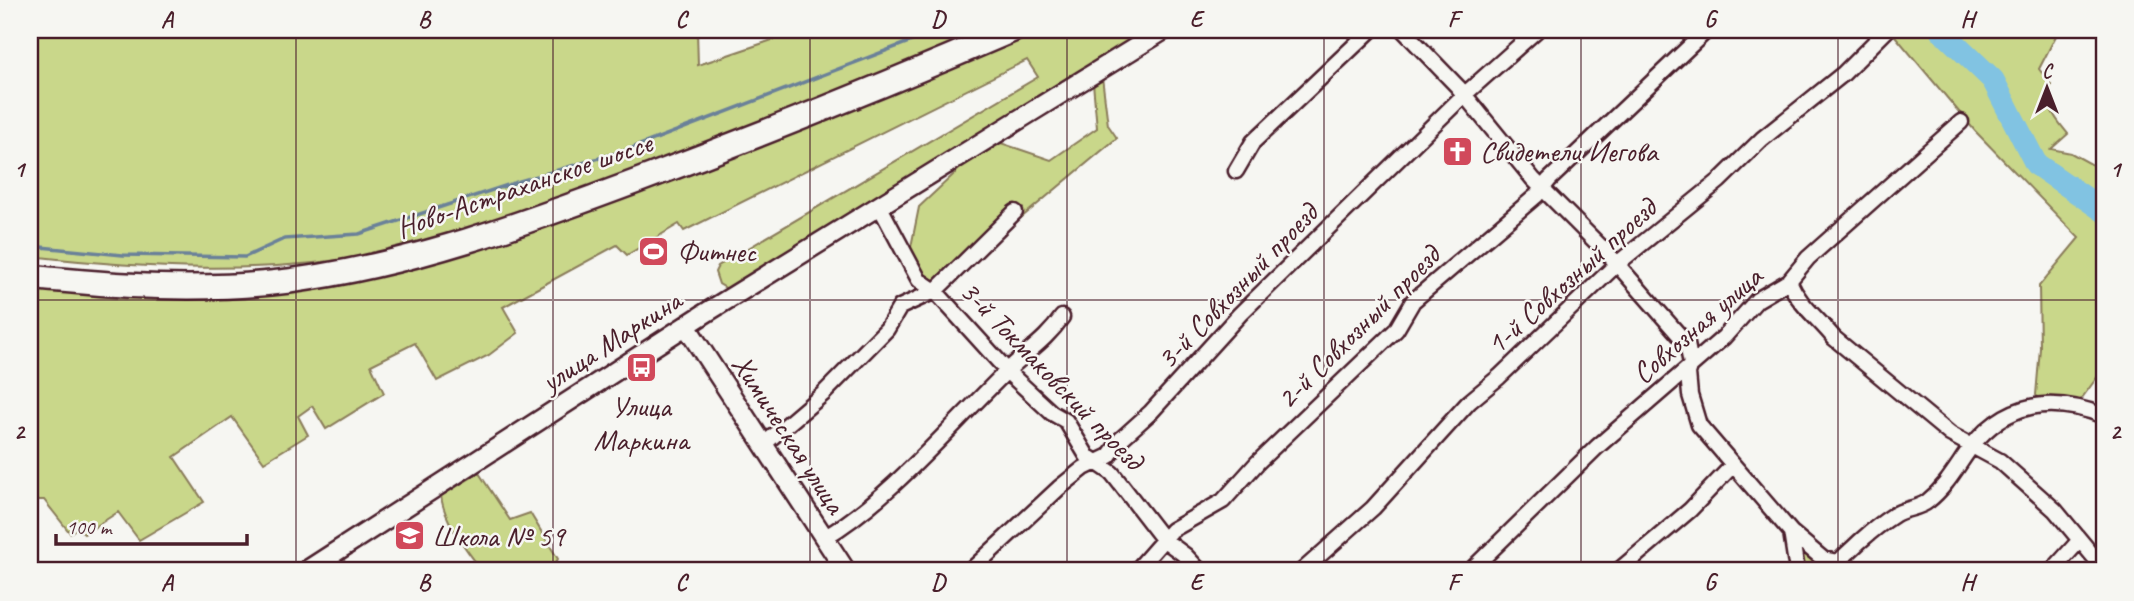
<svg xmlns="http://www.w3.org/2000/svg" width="2134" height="601" viewBox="0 0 2134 601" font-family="Caveat,sans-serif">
<rect width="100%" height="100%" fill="#f6f6f2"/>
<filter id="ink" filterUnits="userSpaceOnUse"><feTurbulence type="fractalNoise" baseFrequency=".0143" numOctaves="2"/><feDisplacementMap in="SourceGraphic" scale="14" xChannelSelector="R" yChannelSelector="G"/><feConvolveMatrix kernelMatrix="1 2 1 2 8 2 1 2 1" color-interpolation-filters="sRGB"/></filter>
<g filter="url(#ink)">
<path fill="#c9d78a" stroke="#8a7b5a" stroke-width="2" d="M30,30H697L698,65L802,30H989C869,82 747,128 625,174C545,204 462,239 378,254C262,275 145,269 30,256Z
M1028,30H1150L729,290L719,284L715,272L718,266L1038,77L1027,60L684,231L679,224L627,255L617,245L503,307L518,333L489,355L437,381L415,343L371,365L384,393L326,429L312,406L298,416L308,435L264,462L232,417L174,457L204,502L139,540L118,512L84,534L77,528L70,533L44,500H30V286L288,289L761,144Z
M1890,30H2059L2039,69L2051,85C2045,107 2054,117 2068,134L2051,149L2071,153L2104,171V375L2101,372L2079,402L2040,400L2036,395L2040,348L2039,286L2079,238L1975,131Z
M1102,77L1108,125L1117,138L1022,217L1014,208L938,282L931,283L923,277L910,252L919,207L969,160L998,142L1051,160L1097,128L1093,83Z
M479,473L510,520L530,513L558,559L550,571H482C467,550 444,522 441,496Z
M1797,543L1823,561L1827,571H1801Z"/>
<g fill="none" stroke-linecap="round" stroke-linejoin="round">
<path stroke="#6b8199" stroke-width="3.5" d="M30,246L123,255L245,257L284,239L359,234L520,181L627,150L940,30"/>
<path stroke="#81c3e2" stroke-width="23" d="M1941,30L1993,80L2036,164L2104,211"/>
<defs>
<path id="minor" d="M1403,30L1458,87L1533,179L1610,256L1687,344L1691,364L1688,373L1690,395L1699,425L1791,532L1797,571
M1236,171L1253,142L1371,30
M880,207L919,280L935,291L1012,376L1052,413L1066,421L1087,456L1112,473L1163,539L1186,556L1200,571
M1789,281C1799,305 1818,318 1834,338L1950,434L2000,461L2055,510L2104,569
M763,445L823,394L887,329L900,307L935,291L1015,212
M1791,532L1823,559L1838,562
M824,538C890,499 953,423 1009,369C1028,351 1047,339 1062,317
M970,571L1059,488L1084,468L1109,456L1121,439L1151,412L1240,314L1464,95L1537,30
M1136,571L1172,530L1223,501L1258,462L1396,330L1413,301L1536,196L1549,180L1707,30
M1302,571L1373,508L1469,402L1499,377L1617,264L1719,181L1762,139L1843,74L1887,30
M1470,571L1597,447L1724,337L1757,300L1789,281L1808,258L1961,122
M1618,571L1690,510L1732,466
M1830,571C1847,552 1872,529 1894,515C1904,508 1919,509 1928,501C1947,486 1957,466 1971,447C2007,401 2053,396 2104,416
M2052,571L2079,541"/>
<path id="tertiary" d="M686,326L846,571
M306,571L704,314L1164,30"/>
<path id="primary" d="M30,277C116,286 202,292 289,281C411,265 525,223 640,180C766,133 890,83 1013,30"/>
</defs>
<use href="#minor" stroke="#4a1f2b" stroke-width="19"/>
<use href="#tertiary" stroke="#4a1f2b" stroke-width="23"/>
<use href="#primary" stroke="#4a1f2b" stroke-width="28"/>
<use href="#minor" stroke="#f6f6f2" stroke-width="14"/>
<use href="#tertiary" stroke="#f6f6f2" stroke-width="18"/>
<use href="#primary" stroke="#f6f6f2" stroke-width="23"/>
</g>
</g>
<path fill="none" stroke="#4a1f2b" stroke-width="2" stroke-opacity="0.55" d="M296,30V571M553,30V571M810,30V571M1067,30V571M1324,30V571M1581,30V571M1838,30V571M30,300H2104"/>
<defs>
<symbol id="church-square" viewBox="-11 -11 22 22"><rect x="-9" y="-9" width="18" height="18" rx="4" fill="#d1495b" stroke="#f6f6f2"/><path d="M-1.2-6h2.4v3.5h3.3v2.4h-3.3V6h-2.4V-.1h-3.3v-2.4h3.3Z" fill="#fff"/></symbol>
<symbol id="stadium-square" viewBox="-11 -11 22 22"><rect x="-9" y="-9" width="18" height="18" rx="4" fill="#d1495b" stroke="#f6f6f2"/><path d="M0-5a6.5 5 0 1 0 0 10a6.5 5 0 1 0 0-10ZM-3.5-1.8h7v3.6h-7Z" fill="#fff"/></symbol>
<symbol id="bus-square" viewBox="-11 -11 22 22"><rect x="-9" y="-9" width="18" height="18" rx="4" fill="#d1495b" stroke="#f6f6f2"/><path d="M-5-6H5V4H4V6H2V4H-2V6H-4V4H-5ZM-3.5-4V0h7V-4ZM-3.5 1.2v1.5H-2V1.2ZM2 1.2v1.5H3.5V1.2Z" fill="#fff"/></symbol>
<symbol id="school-square" viewBox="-11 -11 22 22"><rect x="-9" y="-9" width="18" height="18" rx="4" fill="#d1495b" stroke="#f6f6f2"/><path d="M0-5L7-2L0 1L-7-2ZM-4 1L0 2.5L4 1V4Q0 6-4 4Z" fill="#fff"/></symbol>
</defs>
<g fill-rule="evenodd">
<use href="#church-square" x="1440" y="134" width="35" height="35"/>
<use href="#stadium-square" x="636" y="234" width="35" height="35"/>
<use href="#bus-square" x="624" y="350" width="35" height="35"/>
<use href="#school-square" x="392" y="518" width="35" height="35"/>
</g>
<g text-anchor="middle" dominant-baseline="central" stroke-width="5" stroke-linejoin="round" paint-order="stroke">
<g font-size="30" fill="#4a1f2b" stroke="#f6f6f2" text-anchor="start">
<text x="1480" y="151">Свидетели Иегова</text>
<text x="677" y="251">Фитнес</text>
<text x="641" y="406" text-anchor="middle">Улица<tspan x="641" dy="34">Маркина</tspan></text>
<text x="432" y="536">Школа № 59</text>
</g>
<g font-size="30" fill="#4a1f2b" stroke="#f6f6f2">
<text transform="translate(524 185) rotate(-19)">Ново-Астраханское шоссе</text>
<text transform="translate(1571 276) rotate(-42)">1-й Совхозный проезд</text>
<text transform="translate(1237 286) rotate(-46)">3-й Совхозный проезд</text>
<text transform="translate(1697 325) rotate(-41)">Совхозная улица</text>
<text transform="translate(1358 327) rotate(-45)">2-й Совхозный проезд</text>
<text transform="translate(611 341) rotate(-33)">улица Маркина</text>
<text transform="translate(1052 375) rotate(46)">3-й Токмаковский проезд</text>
<text transform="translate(789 434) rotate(57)">Химическая улица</text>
</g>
</g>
<rect width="2134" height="601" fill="none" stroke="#f6f6f2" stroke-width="77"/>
<g transform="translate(2047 88)" stroke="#f6f6f2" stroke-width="5" paint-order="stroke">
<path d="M0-5L12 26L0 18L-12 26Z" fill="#4a1f2b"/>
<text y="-10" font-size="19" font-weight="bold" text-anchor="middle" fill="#4a1f2b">С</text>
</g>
<path d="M56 534v10h191v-10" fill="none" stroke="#4a1f2b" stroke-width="3.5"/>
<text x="66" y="534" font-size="21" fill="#4a1f2b" stroke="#f6f6f2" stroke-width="5" paint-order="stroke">100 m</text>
<rect x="38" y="38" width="2058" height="524" fill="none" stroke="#4a1f2b" stroke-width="2.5"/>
<g font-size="23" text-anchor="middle" font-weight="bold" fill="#4a1f2b">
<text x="167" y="27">A</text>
<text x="424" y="27">B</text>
<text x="681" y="27">C</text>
<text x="938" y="27">D</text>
<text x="1196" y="27">E</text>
<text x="1453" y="27">F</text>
<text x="1710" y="27">G</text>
<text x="1967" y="27">H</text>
<text x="19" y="177">1</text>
<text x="2115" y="177">1</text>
<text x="19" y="439">2</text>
<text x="2115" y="439">2</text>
<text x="167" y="590">A</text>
<text x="424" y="590">B</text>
<text x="681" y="590">C</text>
<text x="938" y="590">D</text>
<text x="1196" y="590">E</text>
<text x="1453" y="590">F</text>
<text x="1710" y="590">G</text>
<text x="1967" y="590">H</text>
</g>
</svg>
